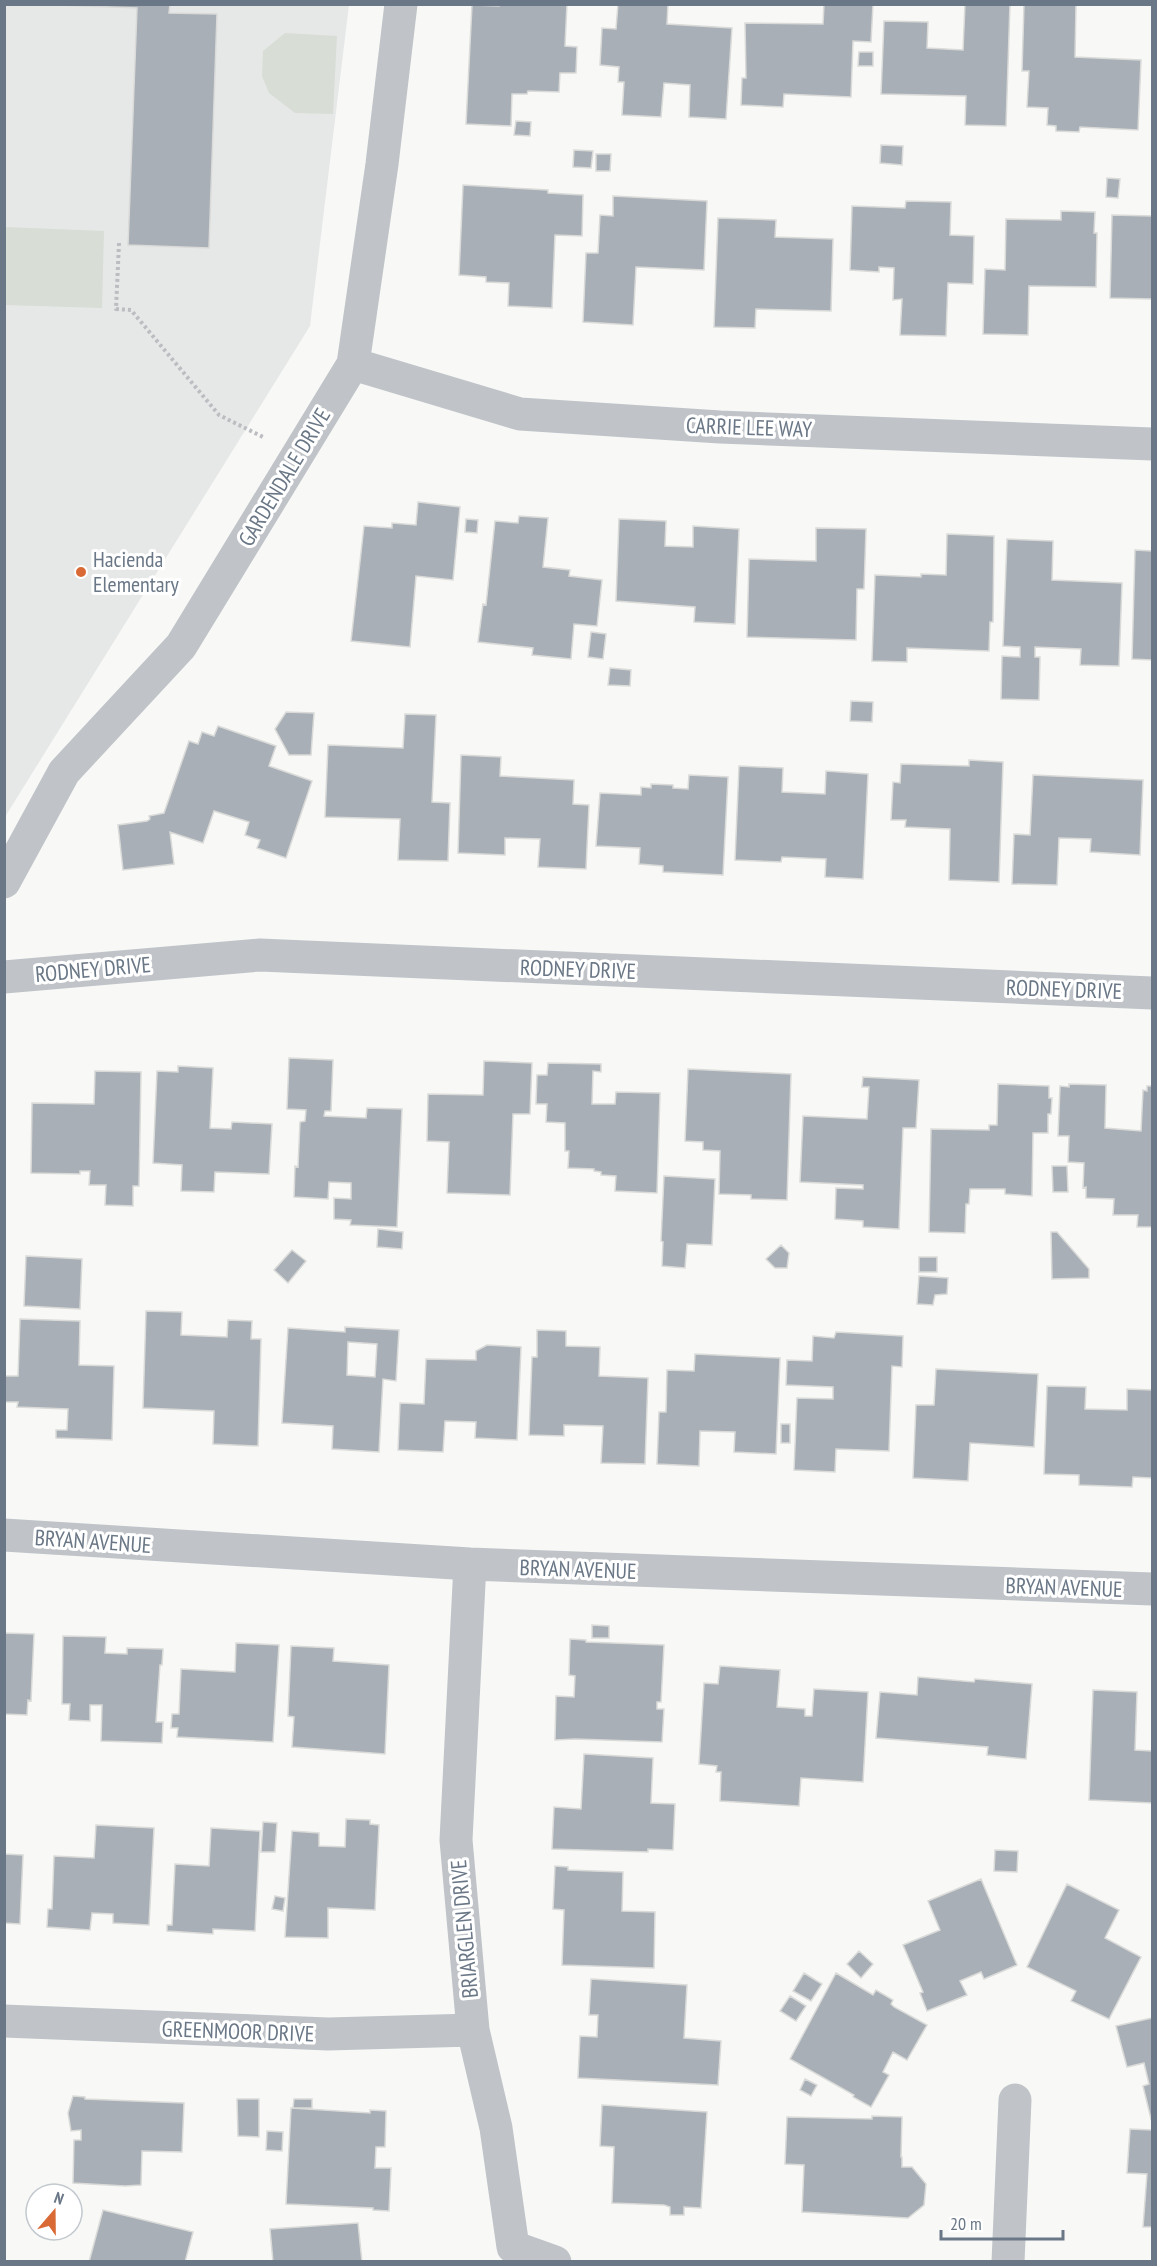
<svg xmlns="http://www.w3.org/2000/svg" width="1157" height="2266" viewBox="0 0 1157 2266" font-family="'PT Sans Narrow',sans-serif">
<rect width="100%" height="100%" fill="#f8f9f7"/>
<path fill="#e6e8e8" d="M5,5H349L310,326L5,817Z"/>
<path fill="#d8ddd6" d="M285,33L337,36L333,114L295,113L269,93L262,76L263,51Z
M5,227L104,231L102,308L5,305Z"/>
<path fill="#a8afb6" stroke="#dadbd9" stroke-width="1.5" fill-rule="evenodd" d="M31,4H170L169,13L217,14L209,248L128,245L137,8Z
M500,4H567L565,46L577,47L576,73H560L559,92L528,91L527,94H512L511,126L466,124L472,5L499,6Z
M618,4H668L667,24L732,28L726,119L689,117L690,85L664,83L661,117L622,115L624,82H618L619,67L600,65L602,28L616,29Z
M824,4H873L871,42L853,41L851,97L784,94L783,107L741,105L742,78H746L745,23L823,24Z
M965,4H1010L1006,126L965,125L966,96L881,94L884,21L928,22L927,48L963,50Z
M1024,4H1076L1075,57L1141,60L1138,130L1080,127L1079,132L1056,131V126L1047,125L1048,108L1027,107L1029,71H1022Z
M859,52H873V66H858Z
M516,121L531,122L530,136L514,135Z
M881,145L903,146L902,165L880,163Z
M574,150L593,151L591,168L573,167Z
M596,154H611L610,171H596Z
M1107,178L1120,179L1118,198L1106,197Z
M463,185L548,190V193L583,195L582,236L555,235L552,308L508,306L509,283L486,282V277L459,275Z
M613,196L707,201L704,270L636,267L633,325L583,322L586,253H598L600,215L613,216Z
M906,201L951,202L950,235L974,236L973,284L948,283L946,336L900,335L902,299L893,300L894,268L879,267V272L850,270L852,206L905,208Z
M1061,211L1095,212L1094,233H1097L1096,287L1029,286L1028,335L983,334L985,269L1005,270L1006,219L1061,220Z
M1112,215L1152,216V299L1110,298Z
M718,218L776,220L775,237L833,239L831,311L756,309L755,328L714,327Z
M418,502L460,507L453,580L416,576L410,647L351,641L364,526L392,528V523L416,525Z
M519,516L548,518L543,567L570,570L569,576L602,580L597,626L574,624L571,659L532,655L533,648L478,642L483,604L486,605L495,521L518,523Z
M466,519L478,520L477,533L465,532Z
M619,519L666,521L665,546L693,547V526L739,529L735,624L694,622L695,607L616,601Z
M816,528L866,529L864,589H857L856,640L747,637L749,559L816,561Z
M947,534L994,536L993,622H990L989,651L907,648V662L872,661L875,575L921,577V574L946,575Z
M1007,539L1053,541L1052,580L1122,583L1119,666L1080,665L1081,649L1035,647V657H1040L1039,700L1001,699L1002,656L1020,657V647L1003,646Z
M1135,550L1152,551V660L1132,659Z
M591,632L606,634L603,659L588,657Z
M610,668L631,670L630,686L608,685Z
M851,701L873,702L872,722L850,721Z
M286,712L314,713L311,755H289L275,729Z
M405,714L436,715L432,802L450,803L448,861L398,860L400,819L325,817L328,745L403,748Z
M218,726L276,746L269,766L312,781L286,858L257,848L260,840L245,835L249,822L214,811L203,843L170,832L174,864L123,870L118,825L147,821L150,819L149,816L164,813L189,741L198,744L202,732L214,736Z
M461,755L501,757L500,776L574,780L573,804L589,805L586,869L538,867L540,839L505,838V855L458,853Z
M969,760L1003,762L999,882L949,880L950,829L905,827L906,820H891L893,782L900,783L901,764L969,766Z
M739,766L783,768L782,792L825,794L826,771L868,774L863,879L825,877L826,859L782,857L781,862L735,860Z
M689,775L728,777L723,875L663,872V866L639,864L640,848L596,846L600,793L641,795V787L651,788V784L673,785V788L688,789Z
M1033,775L1143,780L1140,855L1090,852L1091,839L1059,838L1057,885L1012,884L1014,834L1030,835Z
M289,1058L333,1060L331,1111H325L324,1116L366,1118L367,1108L402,1109L397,1227L350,1225L351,1220L334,1219V1198L351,1199V1183L329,1182L328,1199L294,1197L295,1166L298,1167L300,1122L305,1121L306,1110L287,1109Z
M484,1061L532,1063L530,1114H513L510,1195L447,1193L449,1142L427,1141L428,1094L483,1095Z
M548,1063L601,1064V1072L593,1071L592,1104H615L616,1092L660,1093L657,1193L615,1191L616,1176L601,1175V1172L594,1171V1169L568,1168L569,1151H565V1123L546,1122L547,1104H536L537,1075H547Z
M178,1066L213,1068L210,1128L231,1129L232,1122L272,1124L269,1174L215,1172L214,1192L181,1191L182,1165L153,1163L157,1071L178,1072Z
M688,1069L791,1074L787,1200L751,1199V1195L719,1194L720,1151L703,1150V1142L685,1141Z
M95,1071L141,1072L139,1186H133V1206L105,1205L106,1185H89L90,1171H80V1174L31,1173L32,1103L94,1104Z
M863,1077L919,1080L916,1128H903L899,1229L863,1227V1221L835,1219L836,1188L863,1189V1185L800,1182L803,1116L867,1119L869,1087H862Z
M998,1084L1049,1086V1098H1052L1051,1114H1048V1133H1033L1032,1196L1005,1194V1189H970L969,1204H966L965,1233L929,1232L931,1129L989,1130V1125H997Z
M1069,1084L1106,1085L1105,1128L1141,1131L1143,1090L1147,1091V1086H1152V1227H1137L1138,1215H1113L1114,1199L1086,1198V1187L1083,1188L1084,1163L1068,1162L1069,1136H1058L1060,1086L1069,1087Z
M1052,1166H1067L1068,1192H1053Z
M664,1176L715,1179L712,1245L687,1244L685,1268L662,1266L663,1242L661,1241Z
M378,1229L403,1232L402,1249L377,1247Z
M1051,1232H1057L1089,1269V1278L1052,1279Z
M781,1245L789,1253L787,1268H775L766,1259Z
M292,1250L306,1261L288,1283L274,1270Z
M26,1256L82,1259L80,1309L24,1306Z
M919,1257H937V1272H919Z
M919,1276L948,1278L947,1294L935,1295L933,1305L917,1304Z
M146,1311L182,1312L181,1335L227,1337L228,1320L252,1321L251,1339H261L258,1446L213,1444L214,1411L143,1408Z
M20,1319L80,1321L79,1365L114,1366L112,1440L56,1438V1430H67L68,1409L17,1407L18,1402H4V1376H18Z
M345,1327L399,1330L396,1381L383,1379L379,1452L332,1449L333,1426L282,1423L288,1328L345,1332ZM348,1342L377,1344L375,1377L347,1375Z
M537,1330L566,1331V1346L600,1347L599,1376L648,1378L645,1464L601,1463L603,1426L564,1425V1436L529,1435L532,1357H537Z
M836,1332L903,1336L902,1367L892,1366L889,1451L836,1449L835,1472L794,1470L797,1398L833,1399V1387L786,1385L787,1360L812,1361L813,1336L834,1338Z
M487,1345L521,1347L517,1440L475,1438L476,1422L445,1421L443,1452L398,1450L400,1403L424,1404L426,1359L476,1360V1351Z
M695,1354L780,1358L776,1454L734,1452L735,1432L700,1431L699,1466L657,1464L659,1412H666L667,1370L694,1371Z
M936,1369L1038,1374L1034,1447L970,1443L968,1481L913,1478L916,1405H934Z
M1047,1386L1086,1387L1085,1409L1127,1410V1389L1152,1390V1478L1133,1477L1132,1487L1079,1485V1475L1044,1474Z
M781,1424H790V1443H781Z
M592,1625L609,1626V1638H592Z
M4,1633L34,1634L31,1701L28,1700L27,1715L4,1714Z
M63,1636L106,1637L105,1653L127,1654V1648L163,1649L162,1665H160L156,1722H163L162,1743L101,1741L102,1705H90V1721L69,1720L70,1704H62Z
M570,1639L586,1640V1642L664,1645L661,1702H657V1709H664L662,1742L575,1739L555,1740L556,1696L574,1697L575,1676L569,1675Z
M236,1643L279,1645L273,1742L177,1737L178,1728H171L172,1714H179L181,1669L235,1672Z
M291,1646L334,1648L333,1661L389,1665L385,1754L292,1747L294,1717L288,1716Z
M720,1666L780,1670L777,1707L805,1709V1716H812L814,1689L868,1692L863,1782L801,1778L799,1806L720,1801L721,1772H716L717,1766L699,1764L704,1683L718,1684Z
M918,1677L974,1682L975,1679L1032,1684L1026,1759L987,1755L988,1747L876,1738L880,1692L917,1695Z
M1093,1690L1137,1692L1135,1750L1152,1751V1803L1089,1800Z
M584,1754L653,1758L651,1803L675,1804L673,1850L648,1849V1852L552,1849L554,1807L581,1809Z
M346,1819L370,1820V1824L379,1825L375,1910L328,1908V1938L285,1937L292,1831L319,1833V1846L345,1847Z
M263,1822L277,1823L275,1852H261Z
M96,1825L154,1828L149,1925L113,1923V1914L92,1913L90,1930L47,1927L48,1909H52L54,1856L94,1858Z
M211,1828L260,1831L255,1931L213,1929V1934L167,1931V1925H172L175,1864L209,1866Z
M995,1850L1018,1851L1017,1872L994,1871Z
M4,1854L23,1855L20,1924L4,1923Z
M555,1866L568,1867V1870L623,1872L622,1911L655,1912L654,1968L562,1965L564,1910L553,1909Z
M981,1879L1017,1965L984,1979L981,1972L960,1981L967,1995L927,2011L920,1993L923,1992L903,1945L940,1930L928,1901Z
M1067,1884L1119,1910L1105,1938L1141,1957L1109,2019L1071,2001L1076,1991L1027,1967Z
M275,1896L285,1898L283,1911L272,1909Z
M859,1951L873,1964L861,1978L847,1964Z
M804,1973L822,1984L811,2001L793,1991Z
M836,1973L873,1995L876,1990L893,2000L891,2004L894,2007L927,2025L907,2060L893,2052L883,2072L889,2075L871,2107L853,2097L854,2095L790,2059Z
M591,1979L687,1985L684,2038L721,2041L718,2085L578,2078L580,2036L597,2037L598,2015H589Z
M790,1996L806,2006L796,2021L780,2011Z
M1152,2018V2118L1151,2119L1143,2086L1149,2084L1144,2063L1127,2067L1116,2026Z
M805,2079L817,2085L811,2096L800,2090Z
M73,2096L85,2097V2099L184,2103L182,2152L142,2151L141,2185L125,2186L73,2183L74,2140H81V2130L71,2131L68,2113Z
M237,2099H259V2137L238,2136Z
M294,2099H312V2108H293Z
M602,2105L707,2112L701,2208L684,2207V2215H670V2207L664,2205L612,2203L614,2147L600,2146Z
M291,2108L370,2113V2110L386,2111L385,2147H376L375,2168H391L389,2211L373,2210V2208L286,2204Z
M872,2116L902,2117L901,2157H902V2167H912L926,2184L924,2205L908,2218L802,2212L804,2165L785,2164L787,2117L872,2119Z
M1130,2129L1152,2130V2227H1143L1147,2174L1127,2173Z
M267,2131L283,2132L282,2151L266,2150Z
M103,2210L193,2232L185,2262H89Z
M358,2223L362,2262H273L270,2229Z"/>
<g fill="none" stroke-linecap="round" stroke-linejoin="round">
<path stroke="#bbbdc0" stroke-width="4" stroke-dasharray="3 3" stroke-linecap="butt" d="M119,243L116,309L131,310L219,415L265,438"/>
<path stroke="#c0c4c8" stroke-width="33" d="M353,364L520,414L720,427L1152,444
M4,882L64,772L181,646L353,364L382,164L401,4
M4,977L260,955L1152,993
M4,1535L470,1564L1152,1589
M470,1564L456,1840L473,2030L496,2128L513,2247L555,2262
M4,2021L328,2034L473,2030
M1008,2262L1015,2100"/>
</g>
<circle fill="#d96a36" stroke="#fff" stroke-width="2" cx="81" cy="572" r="6"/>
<g text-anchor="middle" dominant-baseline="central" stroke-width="6" stroke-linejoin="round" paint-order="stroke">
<g font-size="22" fill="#6a7786" stroke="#fff">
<text transform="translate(749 427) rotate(2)">CARRIE LEE WAY</text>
<text transform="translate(284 477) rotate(-59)">GARDENDALE DRIVE</text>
<text transform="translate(93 969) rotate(-5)">RODNEY DRIVE</text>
<text transform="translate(578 969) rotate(2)">RODNEY DRIVE</text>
<text transform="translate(1064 989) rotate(2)">RODNEY DRIVE</text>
<text transform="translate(93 1541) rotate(4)">BRYAN AVENUE</text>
<text transform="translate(578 1569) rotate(2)">BRYAN AVENUE</text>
<text transform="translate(1064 1587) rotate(2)">BRYAN AVENUE</text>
<text transform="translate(464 1929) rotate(-95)">BRIARGLEN DRIVE</text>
<text transform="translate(238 2031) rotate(2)">GREENMOOR DRIVE</text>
</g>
<g font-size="22" fill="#6a7786" stroke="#fff" text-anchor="start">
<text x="93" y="559">Hacienda<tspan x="93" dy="25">Elementary</tspan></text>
</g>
</g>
<rect width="1157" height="2266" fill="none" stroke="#6a7786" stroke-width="12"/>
<g transform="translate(54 2212) rotate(20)"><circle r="28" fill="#ffffff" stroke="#c3c9cf" stroke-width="1.5"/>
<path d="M0-4.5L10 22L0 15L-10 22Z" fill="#d96a36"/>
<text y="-9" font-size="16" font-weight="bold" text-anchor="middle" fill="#6a7786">N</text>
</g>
<path d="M941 2230v9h122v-9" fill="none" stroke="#6a7786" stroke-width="3"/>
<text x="950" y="2230" font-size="18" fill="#6a7786" stroke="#ffffff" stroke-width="4.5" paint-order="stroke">20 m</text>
</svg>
